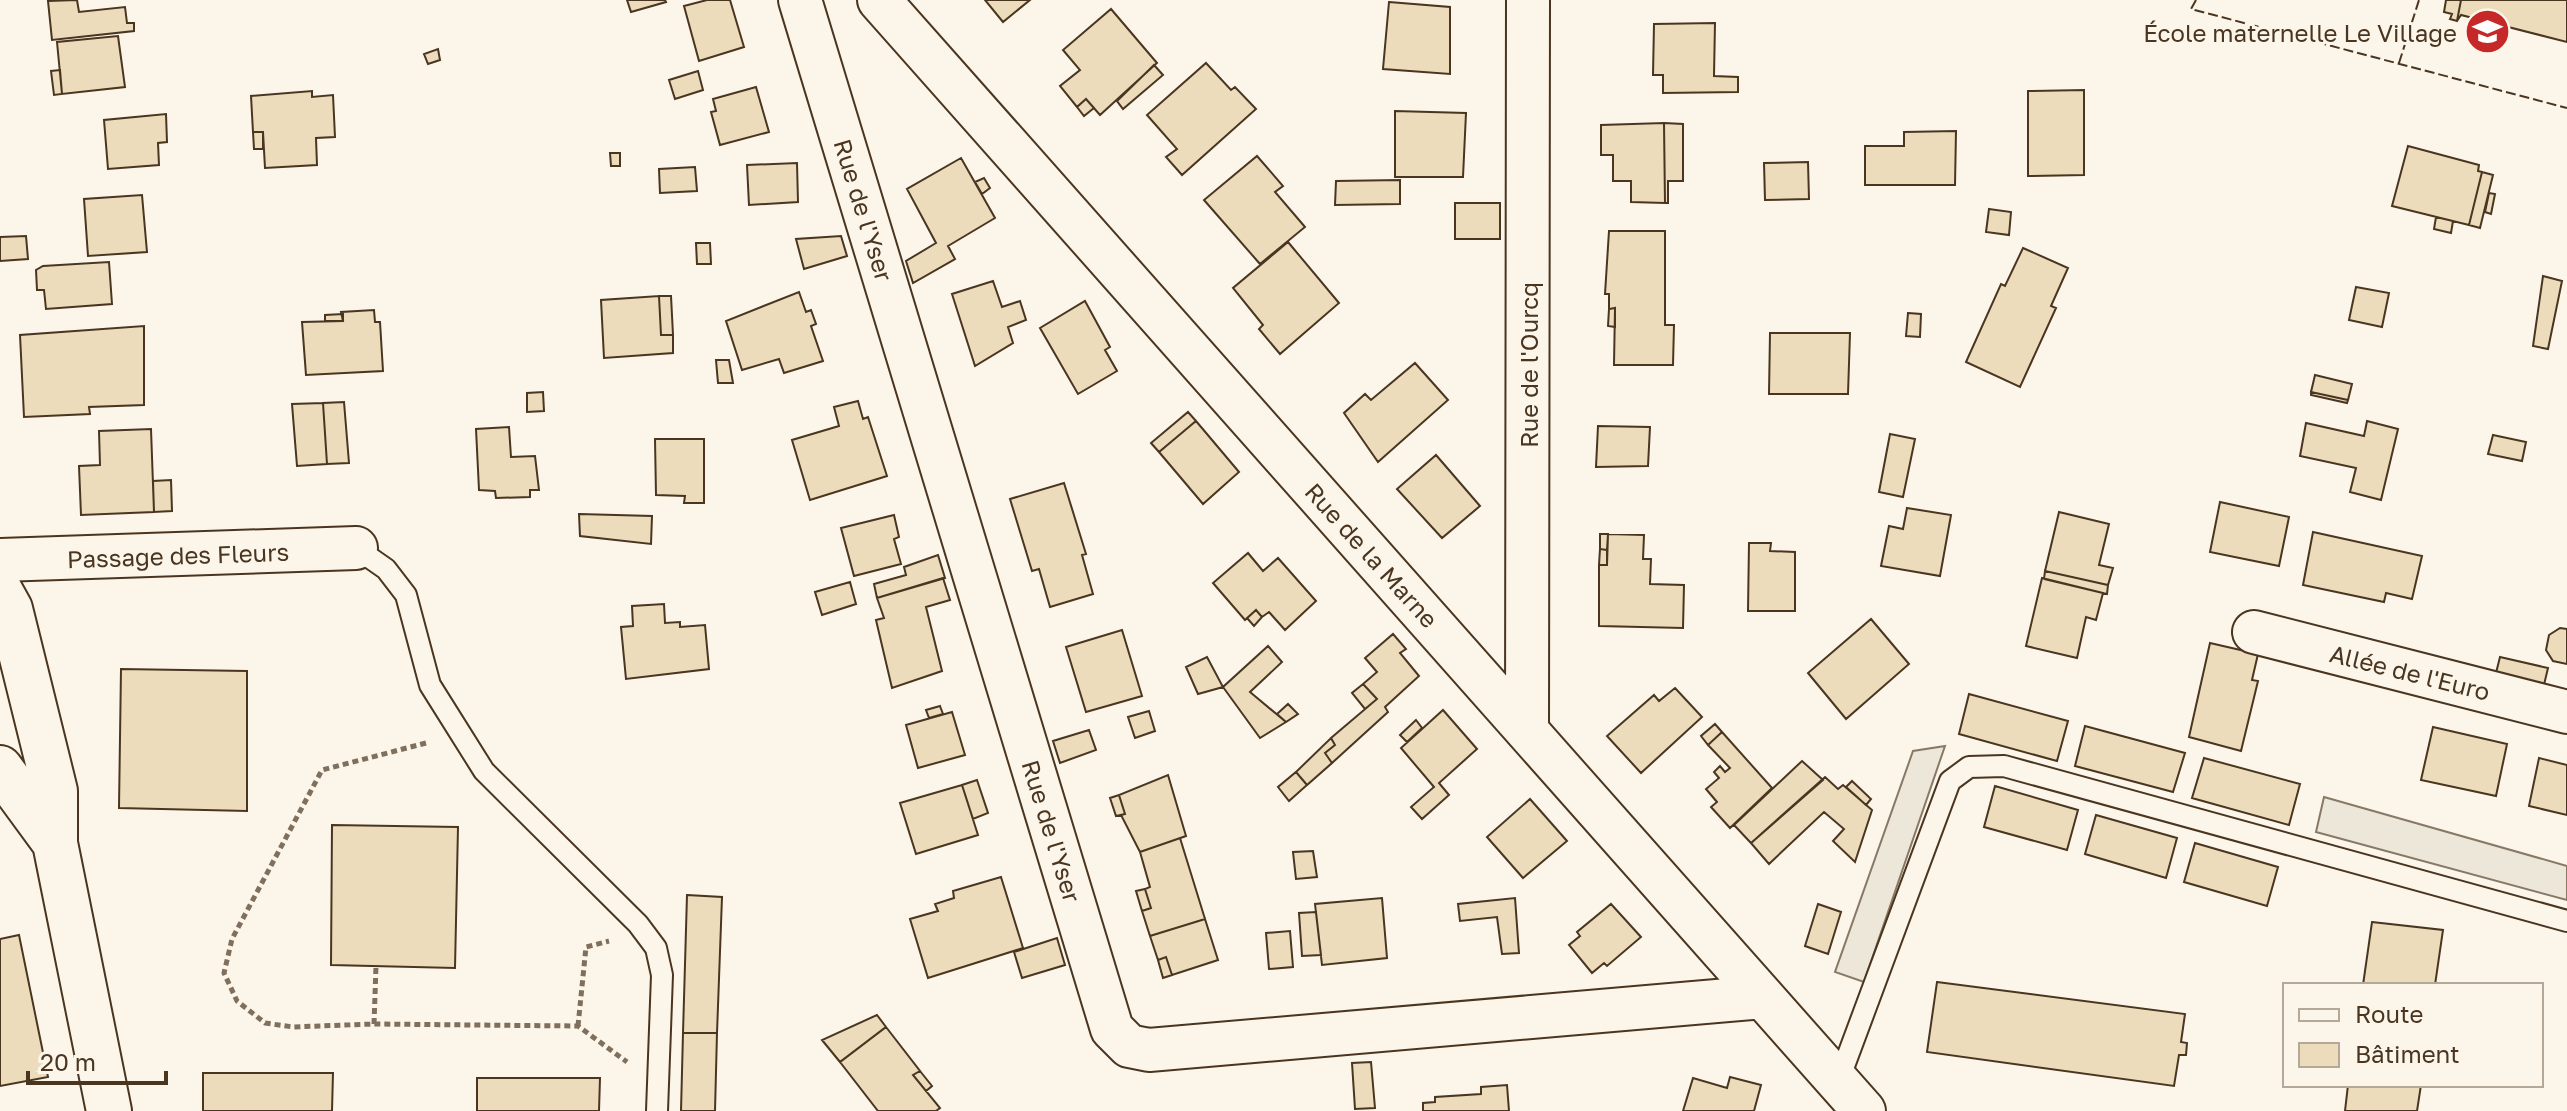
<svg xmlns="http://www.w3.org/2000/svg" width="2567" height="1111" viewBox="0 0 2567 1111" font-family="'Golos Text',sans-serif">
<rect width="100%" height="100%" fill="#fbf6e9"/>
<path fill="#ede7d9" stroke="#887966" stroke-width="2" d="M1945,746L1864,982L1835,972L1913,751Z
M2324,797L2567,866V900L2316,832Z"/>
<path fill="#ecdcbc" stroke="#4a3520" stroke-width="2" d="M77,0L79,12L125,7L127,23H134V31L52,40L48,1Z
M627,0H665L666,2L631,12Z
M707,0H730L744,47L699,61L684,6Z
M985,0H1030L1003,22Z
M2446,0H2461L2457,21L2450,19L2452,14L2444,12Z
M2461,0H2567V42L2461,15L2457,21Z
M1389,2L1450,7V74L1383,69Z
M1111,9L1157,63L1100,115L1086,99L1077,107L1060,86L1080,70L1063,50Z
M1715,23L1714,76L1738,77V92L1663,93V75H1653L1654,24Z
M118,36L125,87L62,94L57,42Z
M438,49L440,60L428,64L424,54Z
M1206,63L1231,90L1235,87L1256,109L1182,175L1166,157L1177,149L1147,115Z
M1154,65L1163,75L1123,109L1117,101Z
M60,70L62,94L54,95L51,71Z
M698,71L703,90L675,99L669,80Z
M756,87L769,132L720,145L711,112L716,111L713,99Z
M2084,90V175L2028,176V91Z
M312,91V97L333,95L335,137L316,138L317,165L265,168L263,132H253L251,96Z
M1086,99L1094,108L1084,116L1077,107Z
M1395,111L1466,113L1463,177H1395Z
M166,114L167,142L158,143L159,165L108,169L104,120Z
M1664,123L1683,124V181H1668V203H1665Z
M1664,123L1665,203L1631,202V181H1613V155H1601V125Z
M1956,131L1955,185H1865V146H1904V132Z
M253,132H263V149H254Z
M2408,146L2479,165L2478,171L2482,172L2469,225L2392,206Z
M610,153H620V166H611Z
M1257,156L1283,186L1275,192L1305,227L1260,264L1204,200Z
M961,158L995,218L948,246L955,259L913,283L906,261L936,243L907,189Z
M1808,162L1809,199L1765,200L1764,163Z
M797,163L798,202L749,205L747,165Z
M695,167L697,191L660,193L659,169Z
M2482,172L2493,175L2480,228L2469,225Z
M984,178L990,188L982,194L975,182Z
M1400,180V204L1335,205L1336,181Z
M2489,193L2495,194L2491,214L2485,212Z
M142,195L147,252L88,256L84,199Z
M1455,203H1500V239H1455Z
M1989,209L2011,212L2009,235L1986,232Z
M2436,217L2453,221L2451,233L2434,229Z
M1609,231H1665V325H1674L1673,365H1614L1615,308L1609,309V294H1605Z
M26,236L28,259L0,261V237Z
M841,236L847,256L804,269L796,239Z
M1288,242L1339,303L1280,354L1259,329L1263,325L1233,288Z
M696,243H710L711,264H697Z
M2023,248L2068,268L2051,306L2056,308L2020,387L1966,362L2001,284L2005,286Z
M109,262L112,304L46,309L44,290H37L36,270L43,266Z
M2543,276L2562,281L2548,349L2533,346Z
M993,281L1002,307L1020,301L1026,320L1008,327L1013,343L975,366L952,294Z
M2356,287L2389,293L2382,327L2349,320Z
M799,292L806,312L811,310L816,324L811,326L823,361L784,373L779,359L742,370L726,321Z
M659,296H671L673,335H661Z
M659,296L661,335H673V353L604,358L601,300Z
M1085,301L1110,347L1105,350L1117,371L1078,394L1040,328Z
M1615,308V327L1608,326L1609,309Z
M374,310L375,322H380L383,371L306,375L302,322L343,321L341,312Z
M1908,313L1921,314L1920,337L1906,336Z
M343,314V321H325V315Z
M144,326V405L89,407L90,414L24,417L20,335Z
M1770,333H1850L1848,394H1769Z
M716,360H729L733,383H718Z
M1415,363L1448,400L1378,462L1344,413L1365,394L1371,400Z
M2315,375L2352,384L2348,400L2311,392Z
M543,392L544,411L527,412V393Z
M2311,392L2348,400L2347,403L2311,395Z
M858,401L863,419L868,417L887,476L810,500L792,440L839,426L834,407Z
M344,402L349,463L327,464L323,403Z
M323,403L327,464L297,466L292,404Z
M1188,412L1196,421L1159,452L1151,443Z
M1196,421L1239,472L1203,504L1159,452Z
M2367,421L2398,429L2381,500L2350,492L2356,468L2300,456L2306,423L2364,436Z
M1598,426L1650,427L1648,466L1596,467Z
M509,427L511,457L535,456L539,490H530V497L496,498L495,491L479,490L476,429Z
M151,429L154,512L81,515L79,466L100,465L99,431Z
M1890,434L1915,439L1903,497L1879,492Z
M2493,435L2526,442L2522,461L2488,454Z
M655,439H704V503H684L685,496L656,495Z
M1436,455L1480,506L1442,538L1397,489Z
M171,480L172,511L154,512L153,481Z
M1064,483L1086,554L1082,555L1093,594L1050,607L1039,569L1032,571L1010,499Z
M2220,502L2289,517L2279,566L2210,552Z
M1907,508L1951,515L1940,576L1881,566L1889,526L1903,529Z
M2059,512L2109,524L2099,565L2113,568L2108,585L2045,571Z
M579,514L652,516L651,544L580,536Z
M894,515L899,537L894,539L901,564L854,576L841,528Z
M2313,532L2422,556L2412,599L2386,593L2384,602L2303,585Z
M1600,534H1608L1607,550L1600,549Z
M1608,534L1644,535L1643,559H1651L1650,584L1684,585L1683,628L1599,626V565H1607Z
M1749,543H1771L1770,551L1795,552V611H1748Z
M1600,549L1607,550V565H1599Z
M1248,553L1263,571L1278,558L1316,601L1285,630L1269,612L1262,617L1256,610L1245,620L1213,583Z
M938,555L945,578L877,598L874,584L906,575L904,567Z
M2045,571L2108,585L2107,594L2044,579Z
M943,578L950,600L926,607L942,671L892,688L876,620L884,618L877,598Z
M2042,578L2103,593L2096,620L2086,617L2077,658L2026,646Z
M850,582L856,604L822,615L815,592Z
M664,604L665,623L680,622V627L705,625L709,669L626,679L621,627L633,626L632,606Z
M1256,610L1262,617L1254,626L1247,618Z
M1871,619L1909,664L1846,719L1808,673Z
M2560,628L2567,629V664L2553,661L2546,650L2549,635Z
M1122,630L1142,696L1086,712L1066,647Z
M1393,634L1406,649L1400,653L1419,676L1385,707L1388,712L1332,763L1325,753L1335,745L1331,738L1377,699L1363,684L1377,672L1365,658Z
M2210,643L2258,654L2252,680L2258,681L2241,751L2189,737Z
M1268,646L1282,662L1250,692L1286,722L1260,738L1223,687Z
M1207,657L1223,687L1198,694L1186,667Z
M2500,657L2548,668L2543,689L2495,677Z
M121,669L247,671V811L119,808Z
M1363,684L1377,699L1365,709L1352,693Z
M1675,688L1702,717L1641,773L1607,736L1654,695L1659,701Z
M1969,694L2068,721L2057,761L1959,734Z
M1288,704L1298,714L1286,722L1277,714Z
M940,706L943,714L929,718L926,710Z
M1443,710L1477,749L1439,783L1449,795L1422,819L1411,807L1434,787L1401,748Z
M1149,711L1155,731L1135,738L1128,717Z
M952,712L965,755L918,768L906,725Z
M1416,720L1422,728L1407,742L1400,735Z
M1715,724L1722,732L1708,745L1701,736Z
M2085,726L2185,753L2173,792L2075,766Z
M2433,727L2507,744L2496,796L2421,780Z
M1089,730L1096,750L1060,763L1053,741Z
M1722,732L1772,788L1730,828L1711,807L1717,802L1706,789L1719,778L1714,772L1720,766L1725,772L1730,768L1708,745Z
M1331,738L1335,745L1325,753L1332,763L1307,785L1296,772Z
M2204,758L2300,784L2289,825L2192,798Z
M2539,758L2567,765V815L2529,806Z
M1802,761L1823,780L1751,843L1734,825Z
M1296,772L1307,785L1289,801L1278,787Z
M1168,775L1186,836L1140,852L1121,815L1125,814L1119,795Z
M1825,777L1838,789L1843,785L1872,810L1855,862L1833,841L1844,829L1824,812L1769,864L1751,843Z
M977,780L988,813L973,819L962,785Z
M1852,781L1871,799L1866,805L1846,787Z
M962,785L978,835L916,854L900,803Z
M1995,786L2078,810L2067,850L1984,827Z
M1119,795L1125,814L1116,816L1110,798Z
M1530,799L1567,841L1523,878L1487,837Z
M2096,815L2177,838L2166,878L2085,854Z
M332,825L458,827L455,968L331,965Z
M1180,838L1205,919L1150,936L1142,911L1151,908L1145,889L1150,887L1140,852Z
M2195,843L2278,867L2267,906L2184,882Z
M1313,851L1317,877L1296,879L1293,852Z
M1001,877L1023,948L928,978L910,919L938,911L935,904L954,898L953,891Z
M1145,889L1151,908L1142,911L1136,891Z
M687,895L722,897L717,1033H683Z
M1382,898L1387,958L1322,965L1315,904Z
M1515,898L1519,953L1502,954L1497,917L1460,921L1458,904Z
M1611,904L1641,937L1607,966L1604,963L1592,973L1569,945L1580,936L1577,932Z
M1818,904L1841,912L1828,954L1805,946Z
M1316,912L1321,955L1302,956L1299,913Z
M1205,919L1218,960L1172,975L1166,957L1158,960L1150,936Z
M2372,922L2443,930L2435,985H2363Z
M1290,931L1293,967L1269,969L1266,933Z
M19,935L48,1077L0,1086V939Z
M1057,938L1065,965L1022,978L1014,952Z
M1166,957L1172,975L1163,978L1158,960Z
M1937,982L2185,1014L2181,1042L2187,1043L2186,1055H2179L2174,1086L1927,1052Z
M877,1015L886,1027L840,1062L822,1040Z
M886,1027L920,1071L913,1075L940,1108L936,1111H878L840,1062Z
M683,1033H717L715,1111H681Z
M1371,1062L1375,1108L1355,1109L1352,1063Z
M920,1071L932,1086L926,1091L913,1075Z
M203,1073H333L332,1111H203Z
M1730,1077L1761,1085L1754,1111H1683L1693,1078L1727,1088Z
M477,1078H600L599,1111H477Z
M1507,1085L1509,1111H1423V1103L1435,1102V1097L1481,1094V1087Z
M2348,1085H2421L2417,1111H2345Z"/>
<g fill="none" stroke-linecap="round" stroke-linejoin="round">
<defs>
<path id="service" d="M356,548L386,569L406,595L430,685L484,771L638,924L656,948L662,975L657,1111
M1838,1082L1950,781L1969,767L2004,766L2567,921"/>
<path id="minor" d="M800,0L1112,1029L1129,1046L1149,1050L1763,997
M879,0L1864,1111
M0,560L356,548
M2254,632L2567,712
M1527,731L1528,0"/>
<path id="tertiary" d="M0,591L10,609L55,791V843L109,1111
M0,768L55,843"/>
</defs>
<use href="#service" stroke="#4a3520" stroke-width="24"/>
<use href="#minor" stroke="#4a3520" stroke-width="46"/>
<use href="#tertiary" stroke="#4a3520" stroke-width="48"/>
<path stroke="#7f6f5c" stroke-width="5" stroke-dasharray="6 4" stroke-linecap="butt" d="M426,743L322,770L232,939L224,973L237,1001L265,1023L293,1027L374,1024L578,1026L627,1062
M374,1024L376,966
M578,1026L586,947L609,941"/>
<use href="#service" stroke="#fbf6e9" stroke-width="20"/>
<use href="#minor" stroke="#fbf6e9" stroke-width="42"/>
<use href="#tertiary" stroke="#fbf6e9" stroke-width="44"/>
<path stroke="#4a3520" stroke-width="2" stroke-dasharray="10 4" stroke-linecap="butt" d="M2196,0L2191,9L2567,108
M2399,63L2419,0"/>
</g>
<defs>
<symbol id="school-disc" viewBox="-11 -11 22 22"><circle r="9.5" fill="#c62828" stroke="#fbf6e9"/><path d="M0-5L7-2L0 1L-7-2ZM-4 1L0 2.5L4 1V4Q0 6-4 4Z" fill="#fff"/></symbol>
</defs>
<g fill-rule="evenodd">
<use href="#school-disc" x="2462" y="6" width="51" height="51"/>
</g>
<g text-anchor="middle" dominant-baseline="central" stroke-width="6" stroke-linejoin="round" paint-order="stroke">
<g font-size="24" fill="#4a3520" stroke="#fbf6e9" text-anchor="end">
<text x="2457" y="32">École maternelle Le Village</text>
</g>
<g font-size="24" fill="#4a3520" stroke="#fbf6e9">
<text transform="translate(864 210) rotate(73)">Rue de l'Yser</text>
<text transform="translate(1528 365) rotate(-90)">Rue de l'Ourcq</text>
<text transform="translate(178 555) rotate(-2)">Passage des Fleurs</text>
<text transform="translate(1372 555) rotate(48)">Rue de la Marne</text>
<text transform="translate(2410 672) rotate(14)">Allée de l'Euro</text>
<text transform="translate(1052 831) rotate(73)">Rue de l'Yser</text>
</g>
</g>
<rect x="2283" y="983" width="260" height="104" fill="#fbf6e9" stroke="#b4a999" stroke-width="2"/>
<rect x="2299" y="1009" width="40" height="12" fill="#fbf6e9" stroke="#b4a999" stroke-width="2"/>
<text x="2355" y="1023" font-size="24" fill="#4a3520">Route</text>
<rect x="2299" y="1043" width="40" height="24" fill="#ecdcbc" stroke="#b4a999" stroke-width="2"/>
<text x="2355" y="1063" font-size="24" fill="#4a3520">Bâtiment</text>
<path d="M28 1071v12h138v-12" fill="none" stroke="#4a3520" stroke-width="4"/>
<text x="40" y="1071" font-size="24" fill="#4a3520" stroke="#fbf6e9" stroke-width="6" paint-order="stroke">20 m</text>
</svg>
